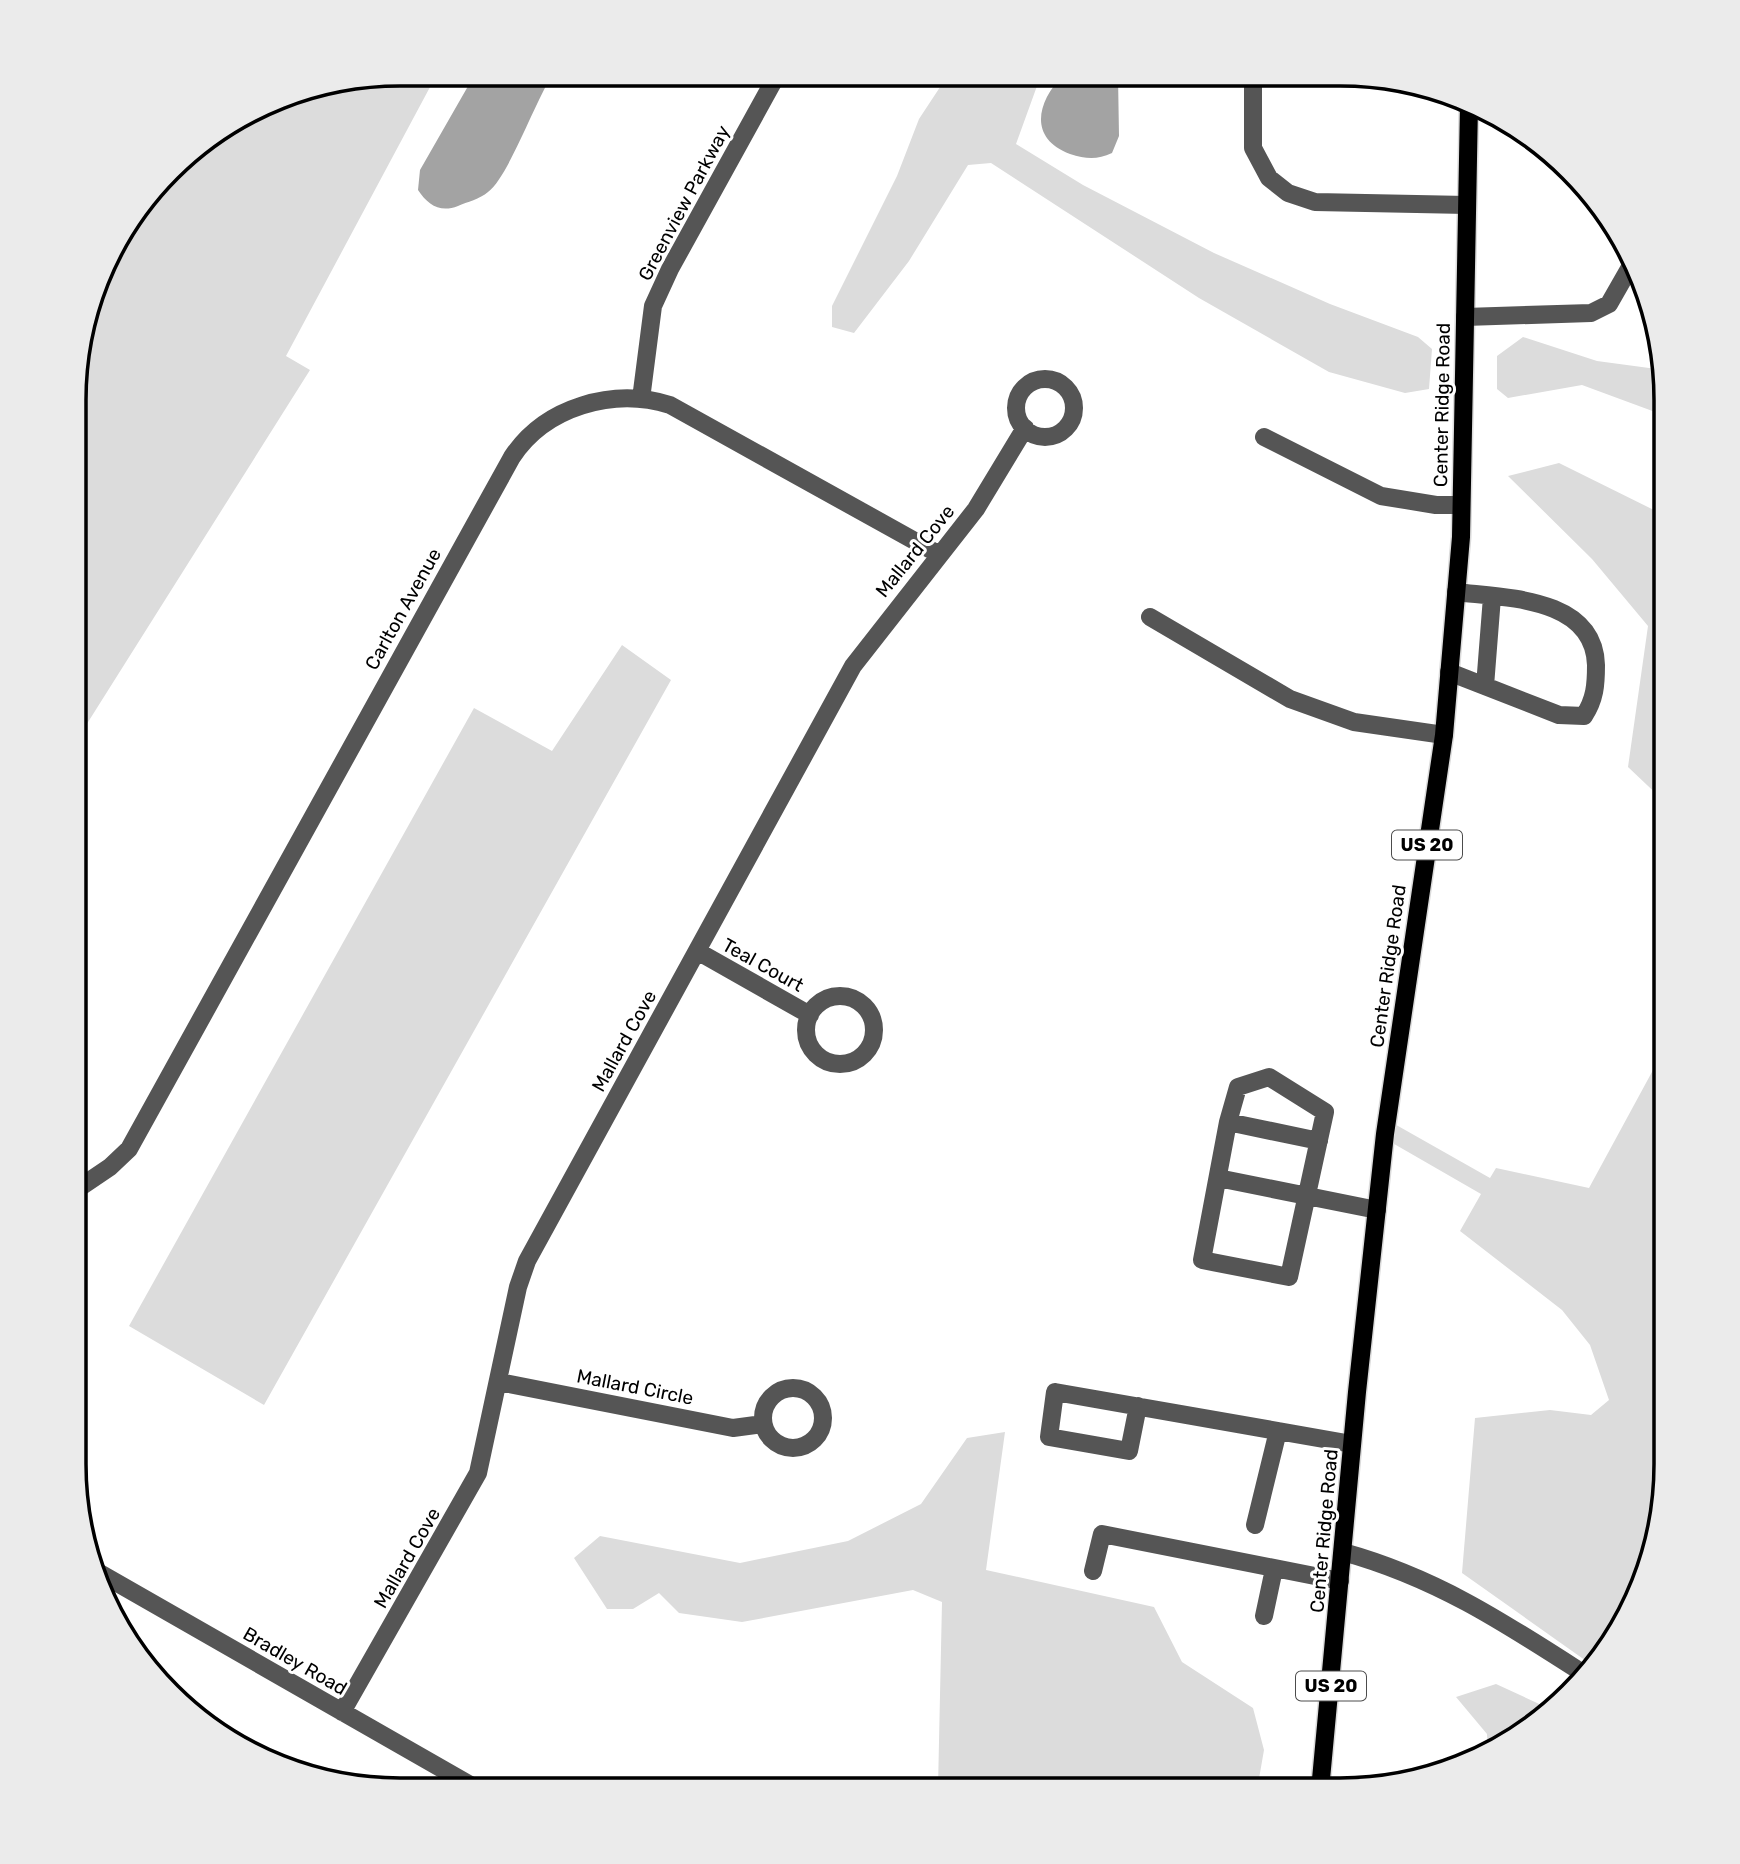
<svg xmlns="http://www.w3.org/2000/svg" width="1740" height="1864" viewBox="0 0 1740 1864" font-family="Rubik,sans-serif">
<rect width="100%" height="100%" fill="#fff"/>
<path fill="#dcdcdc" d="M399,74H437L286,356L310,370L78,738L80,336L117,237L185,154L294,91Z
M948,75H1041L1016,144L1083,185L1214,253L1330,304L1418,337L1432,349L1429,389L1405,393L1329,372L1199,298L991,163L968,165L909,261L854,333L832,327V306L897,176L919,119Z
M1523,337L1597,361L1664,370L1666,416L1582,385L1508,398L1497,389V356Z
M1559,463L1666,516V803L1628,767L1648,626L1592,559L1508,476Z
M622,645L671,680L264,1405L129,1326L474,708L552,751Z
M1659,1059H1666V1485L1623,1627L1589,1663L1462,1573L1475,1418L1550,1410L1591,1415L1609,1400L1590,1345L1562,1310L1460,1231L1481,1194L1389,1141L1391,1122L1490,1178L1496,1168L1589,1188Z
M1005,1432L986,1570L1154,1607L1182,1662L1253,1708L1264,1750L1257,1790H1161L1121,1784L1118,1790H935L938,1788L942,1602L913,1590L742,1622L679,1613L659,1593L633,1609H607L574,1558L600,1536L740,1563L848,1541L921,1504L967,1438Z
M1496,1684L1548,1708L1522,1735L1488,1752L1487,1734L1456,1697Z"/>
<path fill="#a3a3a3" d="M475,74H553C535,101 509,176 488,192C480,199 467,202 458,206C440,213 428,205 418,190L420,170Z
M1063,75L1118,76L1119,136L1112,153C1097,160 1086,159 1070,154C1028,138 1037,102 1063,75Z"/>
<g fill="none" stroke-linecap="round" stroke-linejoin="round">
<defs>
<path id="major" d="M1320,1790L1357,1392L1385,1134L1444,735L1461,537L1469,105"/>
</defs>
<use href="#major" stroke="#dbdbdb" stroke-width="21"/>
<path stroke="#555" stroke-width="18" d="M1253,76V148L1269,178L1288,193L1315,202L1467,205
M1465,317L1591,313L1609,304L1633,262
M1016 408a29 29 0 1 1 58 0a29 29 0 1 1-58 0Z
M641,399L653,306L670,269L777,75
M1264,437L1381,496L1436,505H1461
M1150,617L1290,699L1354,722L1444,735
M1449,672L1559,715L1584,716C1595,699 1596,685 1596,665C1594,597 1505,598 1456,592
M1485,686L1492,597
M697,951L810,1015
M806 1030a34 34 0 1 1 68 0a34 34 0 1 1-68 0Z
M1269,1077L1325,1112L1289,1277L1202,1260L1228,1122L1238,1087Z
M1228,1122L1319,1141
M1218,1178L1377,1210
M76,1190L110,1167L129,1149L512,457C545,407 613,387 670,405L940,555
M499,1382L733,1428L763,1424
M763 1418a30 30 0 1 1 60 0a30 30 0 1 1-60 0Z
M1138,1406L1129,1451L1049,1437L1055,1392L1352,1444
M1255,1525L1278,1431
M1343,1552C1434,1577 1502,1621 1581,1672
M91,1568L479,1790
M1093,1571L1102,1534L1340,1581
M1264,1616L1274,1569
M342,1712L478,1473L518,1287L527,1261L853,666L976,509L1025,428"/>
<use href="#major" stroke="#000" stroke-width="18"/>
</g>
<g text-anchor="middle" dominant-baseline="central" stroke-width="6" stroke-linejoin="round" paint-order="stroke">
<g fill="#fff" stroke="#4c4c4c" stroke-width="2">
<rect x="1392" y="830.5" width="70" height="29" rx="5"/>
<rect x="1296" y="1671.5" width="70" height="29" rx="5"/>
</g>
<g font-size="18" font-weight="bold" fill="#000">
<text x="1427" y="845">US 20</text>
<text x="1331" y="1686">US 20</text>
</g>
<g font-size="19" fill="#000" stroke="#fff">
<text transform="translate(684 203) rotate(-62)">Greenview Parkway</text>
<text transform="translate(1442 405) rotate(-89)">Center Ridge Road</text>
<text transform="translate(915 551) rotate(-51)">Mallard Cove</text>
<text transform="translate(403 609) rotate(-61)">Carlton Avenue</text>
<text transform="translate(763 965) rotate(29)">Teal Court</text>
<text transform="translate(1388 966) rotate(-82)">Center Ridge Road</text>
<text transform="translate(624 1041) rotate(-61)">Mallard Cove</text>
<text transform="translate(635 1387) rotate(11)">Mallard Circle</text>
<text transform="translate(1324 1531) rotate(-85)">Center Ridge Road</text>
<text transform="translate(407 1558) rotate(-60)">Mallard Cove</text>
<text transform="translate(295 1661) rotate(30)">Bradley Road</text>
</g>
</g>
<path d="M0 0H1740V1864H0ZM400 86H1340A314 314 0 0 1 1654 400V1464A314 314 0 0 1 1340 1778H400A314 314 0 0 1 86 1464V400A314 314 0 0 1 400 86Z" fill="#ebebeb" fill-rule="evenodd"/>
<path fill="none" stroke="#000" stroke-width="3.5" d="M400 86H1340A314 314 0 0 1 1654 400V1464A314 314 0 0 1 1340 1778H400A314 314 0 0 1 86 1464V400A314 314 0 0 1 400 86Z"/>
</svg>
